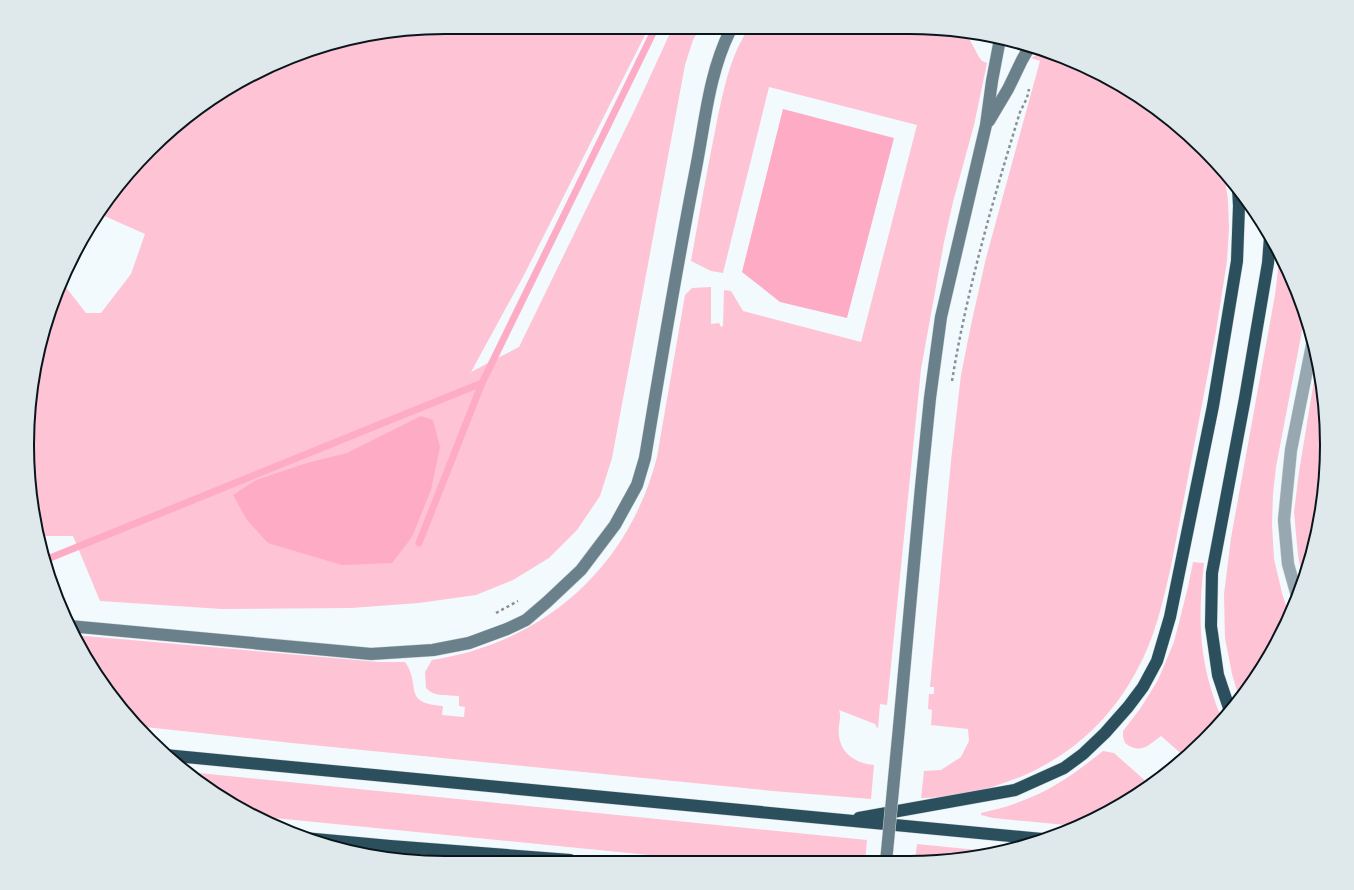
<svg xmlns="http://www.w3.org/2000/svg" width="1354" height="890" viewBox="0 0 1354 890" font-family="'Work Sans',sans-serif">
<rect width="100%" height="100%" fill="#f2fafd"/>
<path fill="#fec3d5" d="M390,31H647L524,275L471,372L519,347L637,105L671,31H698L693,40L685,65L612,458L600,496L577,530L549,558L513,580L476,595L419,603L351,608L222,609L100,601L73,536H38L35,527L28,417L41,337L59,285L61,281L86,313H101L131,274L145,234L100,214L114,190L169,131L213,98L311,49Z
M747,31H965L979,57L982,61L987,63L974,125L953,202L944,242L921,369L887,705L880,704L878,729L875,724L839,710C841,716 840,719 839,725C836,750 852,763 874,765L871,799L773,791L292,743L136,726L131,720L83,654L74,635L379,662H405C422,686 401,703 443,706L442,715L464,717L465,707L459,706V696C447,695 434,697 426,688L425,672L432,660C544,643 629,567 657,457L685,295L692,288L711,287V324L719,323L721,327L723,326L724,290L731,291L743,311L861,342L917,125L769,87L723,273L711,271L691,261C699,216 707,171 716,126C723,93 729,59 747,31Z
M1046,50L1094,70L1185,131L1224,173L1228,200L1229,228L1227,261L1216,331L1171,566C1163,601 1155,638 1137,670C1106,729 1056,768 992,787C970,794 945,798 921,798L924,771L941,770L961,757L969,741L968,729L931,725L932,710L928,709L929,694H934V687H930L951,461L961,375L971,325L986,258L1040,61L1031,58Z
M1280,254L1284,260L1305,315L1276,467L1273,494L1272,525L1274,559L1282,593L1289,615L1271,654L1239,698L1232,674L1225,638L1224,594L1231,538L1275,295Z
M1317,362L1326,418L1323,500L1303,583L1298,555L1294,512L1299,472Z
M1193,562L1204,563C1199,608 1198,645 1211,689C1214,699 1218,711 1223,720L1185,757L1161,736C1149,745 1140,755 1125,743L1123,737V731L1140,709L1158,680L1174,642L1188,587Z
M1103,751L1114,753L1150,785L1094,820L1077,826L993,818L981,815V813C993,810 1007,807 1019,802C1051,791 1077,772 1103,751Z
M189,772L867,840L865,862L709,861L254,816Z
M917,844L997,852L936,862H915Z"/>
<path fill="#feabc6" d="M783,109L894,138L847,318L780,302L742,272Z
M421,416L433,420L440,447L431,490L412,537L392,563L342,565L268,543L247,520L233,495L256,480L307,463L347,453Z"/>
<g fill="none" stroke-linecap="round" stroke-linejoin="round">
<path stroke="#feabc6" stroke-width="7" d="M419,543L482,383L654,31
M45,560L482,383"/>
<defs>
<path id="street" d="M1297,596L1288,564L1284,520L1291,450L1313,340"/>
<path id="secondary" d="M989,121L1008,89L1022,60L1030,46
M69,626L371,654L433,650L469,643L507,629L526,620L547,602L581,570L615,525L637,485L645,458C661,361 677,264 696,168C705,122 709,73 730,31
M899,727L921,487L930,398L941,317L986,125L992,81L1000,39"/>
<path id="highway" d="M1230,711L1218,675L1211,626L1212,573L1245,398L1268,263L1270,237
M165,755L1042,839
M859,818L1015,790L1064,768L1083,754L1105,733L1128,707L1143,687L1157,661L1170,617L1213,406L1237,261L1239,206L1238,187
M304,838L390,846L570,860
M392,848L412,859"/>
</defs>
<use href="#street" stroke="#cdd6d9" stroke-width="13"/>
<use href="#secondary" stroke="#cdd6d9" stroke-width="13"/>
<use href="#highway" stroke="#cdd6d9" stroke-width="13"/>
<path stroke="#879296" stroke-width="2.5" stroke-dasharray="3 3" stroke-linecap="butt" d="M976,33L983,40
M952,381C967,289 993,200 1020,112L1027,98L1029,89
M496,613L518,601"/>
<use href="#street" stroke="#98a8b0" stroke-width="12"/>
<use href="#secondary" stroke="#6a818c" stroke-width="12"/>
<use href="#highway" stroke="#2c4f5d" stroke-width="12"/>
<defs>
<path id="secondary-bridge" d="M886,862L899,727"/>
</defs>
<use href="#secondary-bridge" stroke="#cdd6d9" stroke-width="13" stroke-linecap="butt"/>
<use href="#secondary-bridge" stroke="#6a818c" stroke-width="12"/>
</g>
<path d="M0 0H1354V890H0ZM445 34H909A411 411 0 0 1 1320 445V445A411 411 0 0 1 909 856H445A411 411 0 0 1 34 445V445A411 411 0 0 1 445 34Z" fill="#dfe8eb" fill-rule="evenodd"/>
<path fill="none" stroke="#08161c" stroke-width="2" d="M445 34H909A411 411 0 0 1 1320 445V445A411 411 0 0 1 909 856H445A411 411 0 0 1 34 445V445A411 411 0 0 1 445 34Z"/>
</svg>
